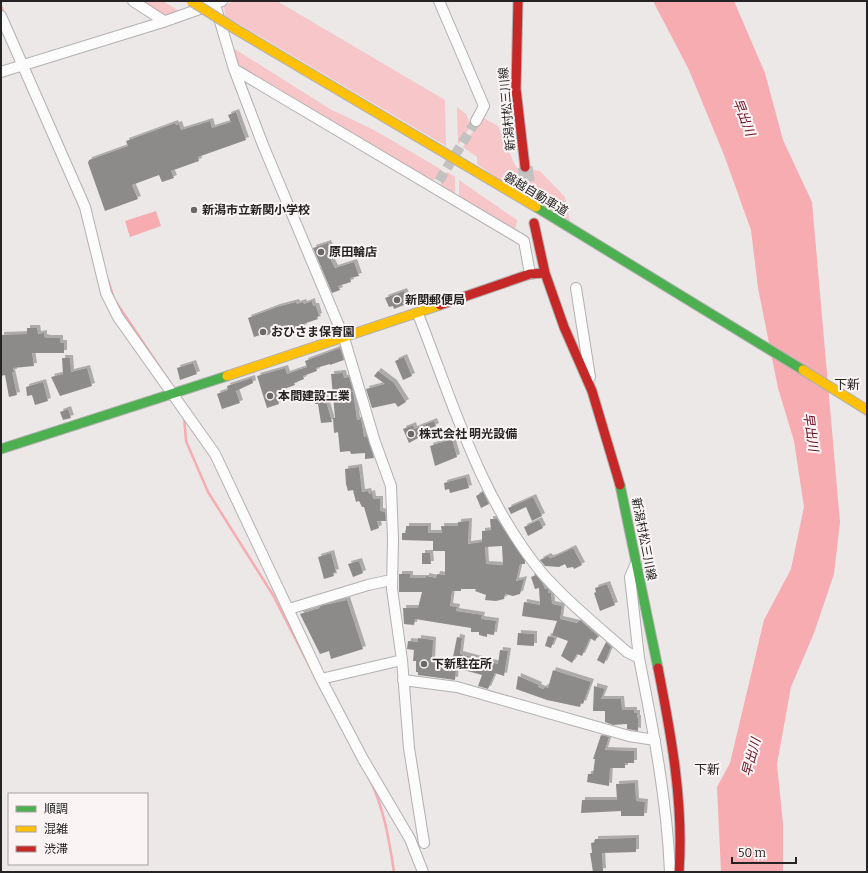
<svg xmlns="http://www.w3.org/2000/svg" width="868" height="873" viewBox="0 0 868 873" font-family="Bitter,'Noto Sans JP',serif">
<defs>
<filter id="shadow"><feDropShadow dx="3" dy="-3" stdDeviation="0" flood-color="#0004"/></filter>
</defs>
<rect width="100%" height="100%" fill="#ece8e8"/>
<path fill="#f6c6c8" d="M137,1H163L182,13L165,20Z
M235,1H277L445,100L446,146L225,16L224,5Z
M230,46L330,109L374,130L442,170L431,183L236,67Z
M457,107L466,114L471,126L459,144H458Z
M482,117L498,126L513,161L524,181L528,200L477,164V157L463,147Z
M528,169L540,171L565,197L571,226L533,201Z
M447,172L455,177V194L451,195L440,187L441,181Z
M459,180L517,220L516,227L510,230L459,198Z"/>
<path fill="#f6acb0" d="M653,1H734L765,73L783,140L812,202L840,522L834,574L814,633L791,687L777,764L783,824V872H721L717,787L730,763L764,620L791,569L804,507L794,441L778,388L758,288L751,230L724,155L689,70Z
M156,211L161,226L130,237L125,221Z"/>
<g fill="none" stroke-linecap="round" stroke-linejoin="round">
<path stroke="#f6acb0" stroke-width="2.5" d="M1,6L4,13
M108,280L114,299L169,381
M184,416L186,441L208,492L273,595L316,679
M369,778C384,808 389,839 394,872"/>
</g>
<path fill="#8d8a8a" fill-rule="evenodd" filter="url(#shadow)" d="M236,112L246,140L198,157L199,161L171,171L174,178L162,182L159,175L132,185L138,199L105,211L88,163L89,160L128,146L126,141L175,123L176,125L179,124L181,130L210,121L212,128L231,122L228,115Z
M328,243L333,254L329,256L335,268L354,262L359,276L350,278L351,282L338,286L340,290L332,293L313,248Z
M404,291L409,303L394,309L393,306L389,307L385,298Z
M312,301L313,306H316L319,316L317,317L318,319L303,324L304,327L288,332L287,329L264,336L263,334L254,337L248,318L277,307L296,302L297,304L303,302L304,304Z
M27,328H37L38,334L44,333V337L48,338H60V343H64V353H32L34,366L13,368L14,372H12L17,395L9,397L5,375L1,376V335L27,334Z
M340,348L344,360L330,365V364L316,368L317,371L303,376L304,379L294,383L295,385L276,392L279,404L267,408L257,376L285,368L287,374L307,367L305,361Z
M404,357L412,376L403,380L395,361Z
M62,358H70L71,372L87,368L92,386L60,396L51,377L63,374Z
M193,363L197,374L180,380L177,368Z
M378,371L394,383L406,402L398,407L395,403L372,408L366,389L385,384L374,376Z
M343,373L344,378L349,377L353,390L351,392H353L357,420L361,419L364,437L367,436L374,458L365,459V453L351,454L350,451L340,452L338,432L334,433L333,418H335L331,374Z
M252,378L253,383L236,391L240,403L222,409L217,394L228,390L227,386Z
M43,382L48,401L35,405L32,395L27,396L26,387Z
M324,394L332,422L321,423L318,404H315L313,396Z
M68,409L71,418L63,420L60,412Z
M434,421L436,426L417,435L418,438L409,443L403,429L413,425L414,429Z
M452,439L457,457L435,466L430,446Z
M359,467L362,492L368,491L369,494L372,493L373,499H380V511L385,512L386,521H377L379,528L371,531L364,507H362L359,501L356,502L353,490L348,491L346,484L345,469Z
M466,477L469,488L450,493L449,489L445,490L444,483Z
M483,492L489,504L481,508L476,496Z
M533,497L542,516L532,521L526,507L511,514L508,508Z
M490,519H497L525,561V564H520L516,581L524,579L520,594L513,596L505,594L504,599L496,601L485,600L486,595L475,591L476,589H461V591H452L450,606L457,607L456,611L482,615L481,619L496,621L494,635L487,634V637L479,635V632H471V628L415,619L414,625L404,624L403,608H418L422,592H399V574H410V578H426V576L436,578L437,574L445,575V551H433V541L402,540V533H406V526H428V533H442L441,526H458V522L469,521L468,544L482,542V531L491,530ZM502,546L503,565L486,564L485,547Z
M539,520L543,528L528,536L524,527Z
M573,548L582,565L574,569L573,567L567,568L565,564L559,567L545,566L540,560L548,556L550,558L554,557Z
M331,553L336,572L333,573L334,576L324,579L318,557Z
M422,553H430L431,564H422Z
M359,561L363,573L353,577L348,564Z
M536,575L543,584L545,589H548V593H551L552,604L562,606L560,619L577,623L580,620L598,636L595,641L590,638L582,656L577,654L572,663L561,656L568,641L552,635L557,621L522,616L524,602L540,605L539,588L535,589L531,577Z
M607,584L615,605L600,611L594,593L596,592L595,588Z
M347,600L363,649L331,659L329,651L320,654L300,614L320,608V606Z
M518,633L534,634V646L517,645Z
M548,636L555,638L551,648L545,646Z
M457,637L462,638L460,654L498,664L500,650L508,651L504,676L495,673L488,689L478,686L482,675L456,668L455,680L418,675V672H416V661H413L414,650L407,649L408,641L418,642V638L433,640L432,662H452Z
M606,642L611,647L604,664L597,660Z
M553,670L591,682L583,704L581,703L580,707L547,700L516,689L518,676L539,685L538,687L543,689L545,687L548,688Z
M594,686L605,689L601,699H621L622,710H634V713H637V718H638V731L627,729V724L613,725L605,722V711H593Z
M601,735L609,737L605,750L634,751V763H625V768H610L609,786L587,782L588,774H593L595,759H593Z
M635,783L636,801L645,802L644,816H621V811L581,813L582,800H617L616,784Z
M636,838V852L602,853L603,871L593,872L590,853H592L591,843L595,842V839Z"/>
<g fill="none" stroke-linecap="round" stroke-linejoin="round">
<path stroke="#c4c1c1" stroke-width="10" stroke-dasharray="10 5" stroke-linecap="butt" d="M439,181L476,121"/>
<path stroke="#c4c1c1" stroke-width="15" stroke-dasharray="15 8" stroke-linecap="butt" d="M525,167L532,212"/>
<defs>
<path id="street" d="M133,1L164,21
M214,1L234,69L263,145L344,338L375,442L391,486L393,540L392,589L402,660L409,748L424,843
M439,1L484,106L476,121
M1,16L85,207L106,293L118,317L215,454L321,679L363,759L410,839L423,872
M234,69L524,241L530,274
M1,72L163,22L222,1
M576,288L590,377
M418,314C453,403 480,498 542,573C567,602 599,627 627,652L639,658L630,577L636,563
M289,609L368,585L391,580
M639,658C653,729 667,799 670,872
M321,679L402,660
M403,680L457,687L629,736L655,740"/>
<path id="fast" d="M536,207L803,370
M1,449L227,376
M620,485L658,668"/>
<path id="slow" d="M237,30L536,207
M803,370L867,410
M227,376L440,305"/>
<path id="jam" d="M518,1L516,89L525,167
M534,223L545,273L564,327L592,391L620,485
M440,305L530,274L545,273
M658,668C671,734 684,804 679,872"/>
</defs>
<use href="#street" stroke="#b2b0b0" stroke-width="12"/>
<use href="#fast" stroke="#b2b0b0" stroke-width="11"/>
<use href="#slow" stroke="#b2b0b0" stroke-width="11"/>
<use href="#jam" stroke="#b2b0b0" stroke-width="11"/>
<use href="#street" stroke="#fcfcfc" stroke-width="10"/>
<use href="#fast" stroke="#4caf50" stroke-width="9"/>
<use href="#slow" stroke="#ffc107" stroke-width="9"/>
<use href="#jam" stroke="#c62828" stroke-width="9"/>
<defs>
<path id="slow-bridge" d="M191,1L237,30"/>
</defs>
<use href="#slow-bridge" stroke="#b2b0b0" stroke-width="11" stroke-linecap="butt"/>
<use href="#slow-bridge" stroke="#ffc107" stroke-width="9"/>
</g>
<g fill="#6b6868" stroke="#faf4f4" stroke-width="1.5">
<circle cx="194" cy="210" r="4"/>
<circle cx="321" cy="252" r="4"/>
<circle cx="397" cy="300" r="4"/>
<circle cx="263" cy="332" r="4"/>
<circle cx="270" cy="396" r="4"/>
<circle cx="411" cy="434" r="4"/>
<circle cx="424" cy="664" r="4"/>
</g>
<g text-anchor="middle" dominant-baseline="central" stroke-width="4" stroke-linejoin="round" paint-order="stroke">
<g font-size="12" fill="#252323" stroke="#faf4f4">
<text transform="translate(507 109) rotate(-95)">新潟村松三川線</text>
<text transform="translate(536 194) rotate(31)">磐越自動車道</text>
<text transform="translate(644 539) rotate(79)">新潟村松三川線</text>
</g>
<g font-size="12" font-weight="bold" fill="#252323" stroke="#faf4f4" text-anchor="start">
<text x="202" y="210">新潟市立新関小学校</text>
<text x="329" y="252">原田輪店</text>
<text x="405" y="300">新関郵便局</text>
<text x="271" y="332">おひさま保育園</text>
<text x="278" y="396">本間建設工業</text>
<text x="419" y="434">株式会社 明光設備</text>
<text x="432" y="664">下新駐在所</text>
</g>
<g font-size="13" font-style="italic" fill="#6a0d20" stroke="#faf4f4">
<text transform="translate(744 117) rotate(69)">早出川</text>
<text transform="translate(811 432) rotate(82)">早出川</text>
<text transform="translate(751 757) rotate(-75)">早出川</text>
</g>
<g font-size="13" fill="#252323" stroke="#faf4f4">
<text x="847" y="384">下新</text>
<text x="707" y="769">下新</text>
</g>
</g>
<rect width="868" height="873" fill="none" stroke="#252323" stroke-width="4"/>
<rect x="8" y="793" width="140" height="72" fill="#faf4f4" stroke="#a5a0a0"/>
<rect x="16" y="806" width="20" height="6" fill="#4caf50" stroke="#a5a0a0"/>
<text x="44" y="813" font-size="12" fill="#252323">順調</text>
<rect x="16" y="826" width="20" height="6" fill="#ffc107" stroke="#a5a0a0"/>
<text x="44" y="833" font-size="12" fill="#252323">混雑</text>
<rect x="16" y="846" width="20" height="6" fill="#c62828" stroke="#a5a0a0"/>
<text x="44" y="853" font-size="12" fill="#252323">渋滞</text>
<path d="M732 857v6h64v-6" fill="none" stroke="#252323" stroke-width="2"/>
<text x="738" y="857" font-size="12" fill="#252323" stroke="#faf4f4" stroke-width="3" paint-order="stroke">50 m</text>
</svg>
